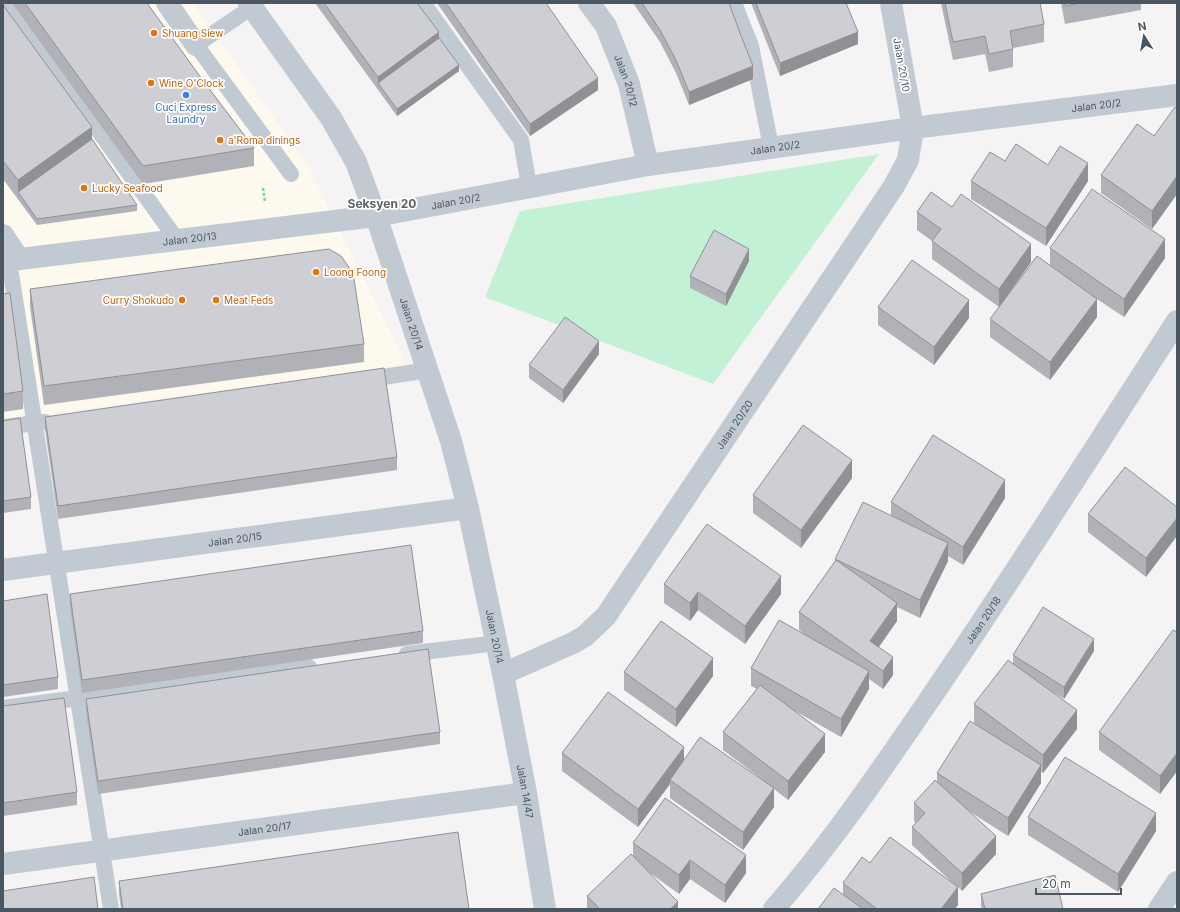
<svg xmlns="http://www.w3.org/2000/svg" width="1180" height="912" viewBox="0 0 1180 912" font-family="Inter,sans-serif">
<rect width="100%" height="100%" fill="#f5f3f3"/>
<path fill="#fdf9ef" d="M3,3H193L307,164L407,365L3,420Z"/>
<path fill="#c3f1d5" d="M879,154L713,384L485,297L520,211Z"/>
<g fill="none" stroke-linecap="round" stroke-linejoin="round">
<path stroke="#7ad0a6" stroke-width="2.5" stroke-dasharray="3 2" stroke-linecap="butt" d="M263,188L265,203
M263,188L265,203"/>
<path stroke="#c1cad2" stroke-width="16" d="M7,3L177,240
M423,3L521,140L529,186
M734,3L751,46L771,147
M252,7L196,45L291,174
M9,261L111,909
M364,380L428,370
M3,427L45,422
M407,654L497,643
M3,708L309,667"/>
<g stroke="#c1cad2" stroke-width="22">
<path d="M167,3L196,45"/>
<path id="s1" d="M589,3L606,26L629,84L648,165"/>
<path id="s2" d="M376,216L648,165L913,128L1177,95"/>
<path d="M3,235L19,259"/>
<path id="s3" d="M3,570L468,508"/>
<path id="s4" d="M503,674L573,643L585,636L606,616L894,186L908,160L913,128L891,3"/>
<path id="s5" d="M3,864L526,793"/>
<path id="s6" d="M774,909C835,839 886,763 938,687C1020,567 1098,443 1177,321"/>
<path d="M1159,909L1177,882"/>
</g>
<g stroke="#c1cad2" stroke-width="22">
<path id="s7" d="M249,3L331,118L356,162L376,216L451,441L468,508L503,674L526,793L545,909"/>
<path id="s8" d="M3,261L376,216"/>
</g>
</g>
<path fill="#b0b2b7" d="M12,3H147L204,82L254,148V166L143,184Z
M315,3H417L459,71L397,116Z
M437,3H546L598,90L530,136Z
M633,3H729L753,79L689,105L676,73L660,42Z
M751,3H846L858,44L780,76Z
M941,3H1040L1044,24V42L1013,48V67L989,72L985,54L953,60Z
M1061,3H1141V10L1065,24Z
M3,5L92,139L137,205V211L37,225L3,179Z
M1177,109V194L1152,229L1101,193V175L1154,136Z
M1005,161L1048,165L1088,181L1046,246L971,199V181Z
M952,207L1031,262L1003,302L1050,265V248L1165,258L1124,317L1085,291L1097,317L1050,380L990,337V319L999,307L932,259V241L917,230V212Z
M749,261L726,306L690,288V276Z
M30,289L364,344V362L44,405L30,307Z
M3,294L23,391V409L3,412Z
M878,307L969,318L934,365L878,325Z
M599,354L563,403L529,378V365Z
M45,417L397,457V470L58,519L45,429Z
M3,421L31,497V509L3,513Z
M852,478L801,548L753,513V495Z
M1005,498L963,565L948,556V561L920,618L897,607V621L879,647L893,675L883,689L869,679V689L841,737L795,711L825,752L788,800L774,789V807L743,850L670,798V784L638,827L562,771V753L684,760L763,780L723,750V732L757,689L751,686V668L806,635L799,630V612L835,562V559L891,516V502Z
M1177,507L1146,577L1088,532V514Z
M664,584L781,594L745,644L698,610L690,621L664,603Z
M70,594L423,631V643L82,693L70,607Z
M3,601L58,677V689L3,697Z
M1177,632V771L1160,794L1099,750V732Z
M1094,651L1064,699L1048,689L1077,729L1043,773L1041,772V783L1008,836L967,810L996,854L962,891L958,887V905L955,909H818L843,894V883L870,863L956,886L912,845V827L916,823L914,821V803L937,782V773L983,729L974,723V704L1013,663V655Z
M624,672L713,676L676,727L624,690Z
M86,699L440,732V744L98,794L86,712Z
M3,706L77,792V805L3,816Z
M1028,817L1156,831L1118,892L1028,835Z
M633,843L746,873L725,903L690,879L679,894L650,873L678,909H587V896L633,855Z
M119,881L469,909H121L119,894Z
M981,894L1063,909H982L981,906Z"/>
<path fill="#909195" d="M439,32V45L378,83V77Z
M858,32V44L780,76V63Z
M459,65V71L397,116V109Z
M753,66V79L689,105V92Z
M598,78V90L530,136V124Z
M92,127V145L18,192V180Z
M1088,163V181L1046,246V228Z
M1177,176V194L1152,229V211Z
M1165,239V258L1124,317V299Z
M1031,244V262L999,307V289Z
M749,249V261L726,306V294Z
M1097,299V317L1050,380V362Z
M969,300V318L934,365V347Z
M599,341V354L563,403V390Z
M852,460V478L801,548V530Z
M1005,480V498L963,565V547Z
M1177,518V536L1146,577V558Z
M948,543V561L920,618V600Z
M781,576V594L745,644V626Z
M698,592V610L690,621V603Z
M897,603V621L870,659V641Z
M1094,639V651L1064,699V687Z
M893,657V675L883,689V671Z
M713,658V676L676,727V709Z
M869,671V689L841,737V719Z
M1077,710V729L1043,773V755Z
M825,734V752L788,800V781Z
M684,747V766L670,780V784L638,827V809Z
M1177,753V771L1160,794V776Z
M1041,765V783L1008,836V818Z
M774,788V807L743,850V832Z
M1156,813V831L1118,892V874Z
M996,836V854L962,891V873Z
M746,855V873L725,903V885Z
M690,860V879L679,894V875Z
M958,887V905L955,909H941Z
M678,902V909H670Z"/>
<path fill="#cdcfd5" stroke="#909195" d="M25,3H147L204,82L254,148L143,166Z
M324,3H417L439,32L378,77Z
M446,3H546L598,78L530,124Z
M642,3H729L740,33L753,66L689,92L676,60L660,30Z
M756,3H846L858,32L780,63Z
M945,3H1040L1044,24L1010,31L1013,49L989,54L985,36L953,42Z
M1065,3H1080L1065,6Z
M3,5L92,127L18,180L3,161Z
M439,38L459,65L397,109L378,83Z
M1175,107L1177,109V176L1152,211L1101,175L1137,124L1154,136Z
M92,139L137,205L37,219L18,192Z
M1016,144L1048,165L1060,146L1088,163L1046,228L971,181L990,152L1005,161Z
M1092,189L1165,239L1124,299L1050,248Z
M931,192L952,207L961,194L1031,244L999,289L932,241L941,229L917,212Z
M714,230L749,249L726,294L690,276Z
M329,249L341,256L353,273L364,344L44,386L30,289Z
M1037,256L1097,299L1050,362L990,319Z
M912,260L969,300L934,347L878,307Z
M10,293L23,391L3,394V294Z
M565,317L599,341L563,390L529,365Z
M384,368L397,457L58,506L45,417Z
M20,418L31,497L3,501V421Z
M803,425L852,460L801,530L753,495Z
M933,435L1005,480L963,547L891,502Z
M1125,467L1177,507V518L1146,558L1088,514Z
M863,502L948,543L920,600L835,559Z
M707,524L781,576L745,626L698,592L690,603L664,584Z
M411,545L423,631L82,680L70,594Z
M836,560L897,603L870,641L893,657L883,671L799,612Z
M47,594L58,677L3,685V601Z
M1043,607L1094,639L1064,687L1013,655Z
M779,620L869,671L841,719L751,668Z
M661,621L713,658L676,709L624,672Z
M1173,630L1177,632V753L1160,776L1099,732Z
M428,649L440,732L98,781L86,699Z
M1008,660L1077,710L1043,755L974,704Z
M760,685L825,734L788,781L723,732Z
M608,692L684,747L638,809L562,753Z
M64,698L77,792L3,803V706Z
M970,721L1041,765L1008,818L937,773Z
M700,737L774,788L743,832L670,780Z
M1065,757L1156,813L1118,874L1028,817Z
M935,780L996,836L962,873L912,827L925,813L914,803Z
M665,798L746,855L725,885L690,860L679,875L633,843Z
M458,832L469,909H123L119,881Z
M890,837L958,887L941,909H877L843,883L862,857L870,863Z
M631,854L678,902L670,909H600L587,896Z
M1055,875L1063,909H985L981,894Z
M94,877L98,909H3V891Z
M834,888L863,909H818Z"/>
<g fill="#e8710a" stroke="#fff" stroke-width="1.5">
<circle cx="154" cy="33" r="4"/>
<circle cx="151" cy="83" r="4"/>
<circle cx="220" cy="140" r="4"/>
<circle cx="84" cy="188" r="4"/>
<circle cx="316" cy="272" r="4"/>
<circle cx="182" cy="300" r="4"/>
<circle cx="216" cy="300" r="4"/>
</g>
<circle fill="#3f7fe0" stroke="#fff" stroke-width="1.5" cx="186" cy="95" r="4"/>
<g text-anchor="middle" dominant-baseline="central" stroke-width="3.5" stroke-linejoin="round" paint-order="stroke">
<g font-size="10" fill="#c56008" stroke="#fff" text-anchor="start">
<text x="162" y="33">Shuang Siew</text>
<text x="159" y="83">Wine O'Clock</text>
<text x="228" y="140">a'Roma dinings</text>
<text x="92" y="188">Lucky Seafood</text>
<text x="324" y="272">Loong Foong</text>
<text x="174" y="300" text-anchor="end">Curry Shokudo</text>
<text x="224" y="300">Meat Feds</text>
</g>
<g font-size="10" fill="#4a5661" stroke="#fff">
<text transform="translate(902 65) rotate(80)">Jalan 20/10</text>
<text stroke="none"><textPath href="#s1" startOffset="87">Jalan 20/12</textPath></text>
<text stroke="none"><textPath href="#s2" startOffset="729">Jalan 20/2</textPath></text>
<text stroke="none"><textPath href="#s2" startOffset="405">Jalan 20/2</textPath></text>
<text stroke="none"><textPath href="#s2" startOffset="81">Jalan 20/2</textPath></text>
<text stroke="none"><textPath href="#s8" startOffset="188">Jalan 20/13</textPath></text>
<text stroke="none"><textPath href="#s7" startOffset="363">Jalan 20/14</textPath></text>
<text stroke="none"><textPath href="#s4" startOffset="350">Jalan 20/20</textPath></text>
<text stroke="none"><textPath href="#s3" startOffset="234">Jalan 20/15</textPath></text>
<text stroke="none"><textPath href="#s6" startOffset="357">Jalan 20/18</textPath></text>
<text stroke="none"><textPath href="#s7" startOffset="687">Jalan 20/14</textPath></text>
<text stroke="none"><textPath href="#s7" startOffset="845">Jalan 14/47</textPath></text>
<text stroke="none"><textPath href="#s5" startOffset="264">Jalan 20/17</textPath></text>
</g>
<g font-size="10" fill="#366cbe" stroke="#fff">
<text x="186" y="107">Cuci Express<tspan x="186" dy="12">Laundry</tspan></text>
</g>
<g font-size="12" font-weight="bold" fill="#5f6368" stroke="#fff">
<text x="382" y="203">Seksyen 20</text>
</g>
</g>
<rect width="1180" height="912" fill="none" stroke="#4a5661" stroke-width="8"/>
<g transform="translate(1144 36) rotate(349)" stroke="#ffffff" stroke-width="3" paint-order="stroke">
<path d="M0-3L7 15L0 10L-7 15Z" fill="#4a5661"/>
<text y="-6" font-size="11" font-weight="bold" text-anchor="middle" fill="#4a5661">N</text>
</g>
<path d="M1036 888v6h85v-6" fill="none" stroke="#4a5661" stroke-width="2"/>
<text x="1042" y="888" font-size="12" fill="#4a5661" stroke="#ffffff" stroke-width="3" paint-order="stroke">20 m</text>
</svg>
